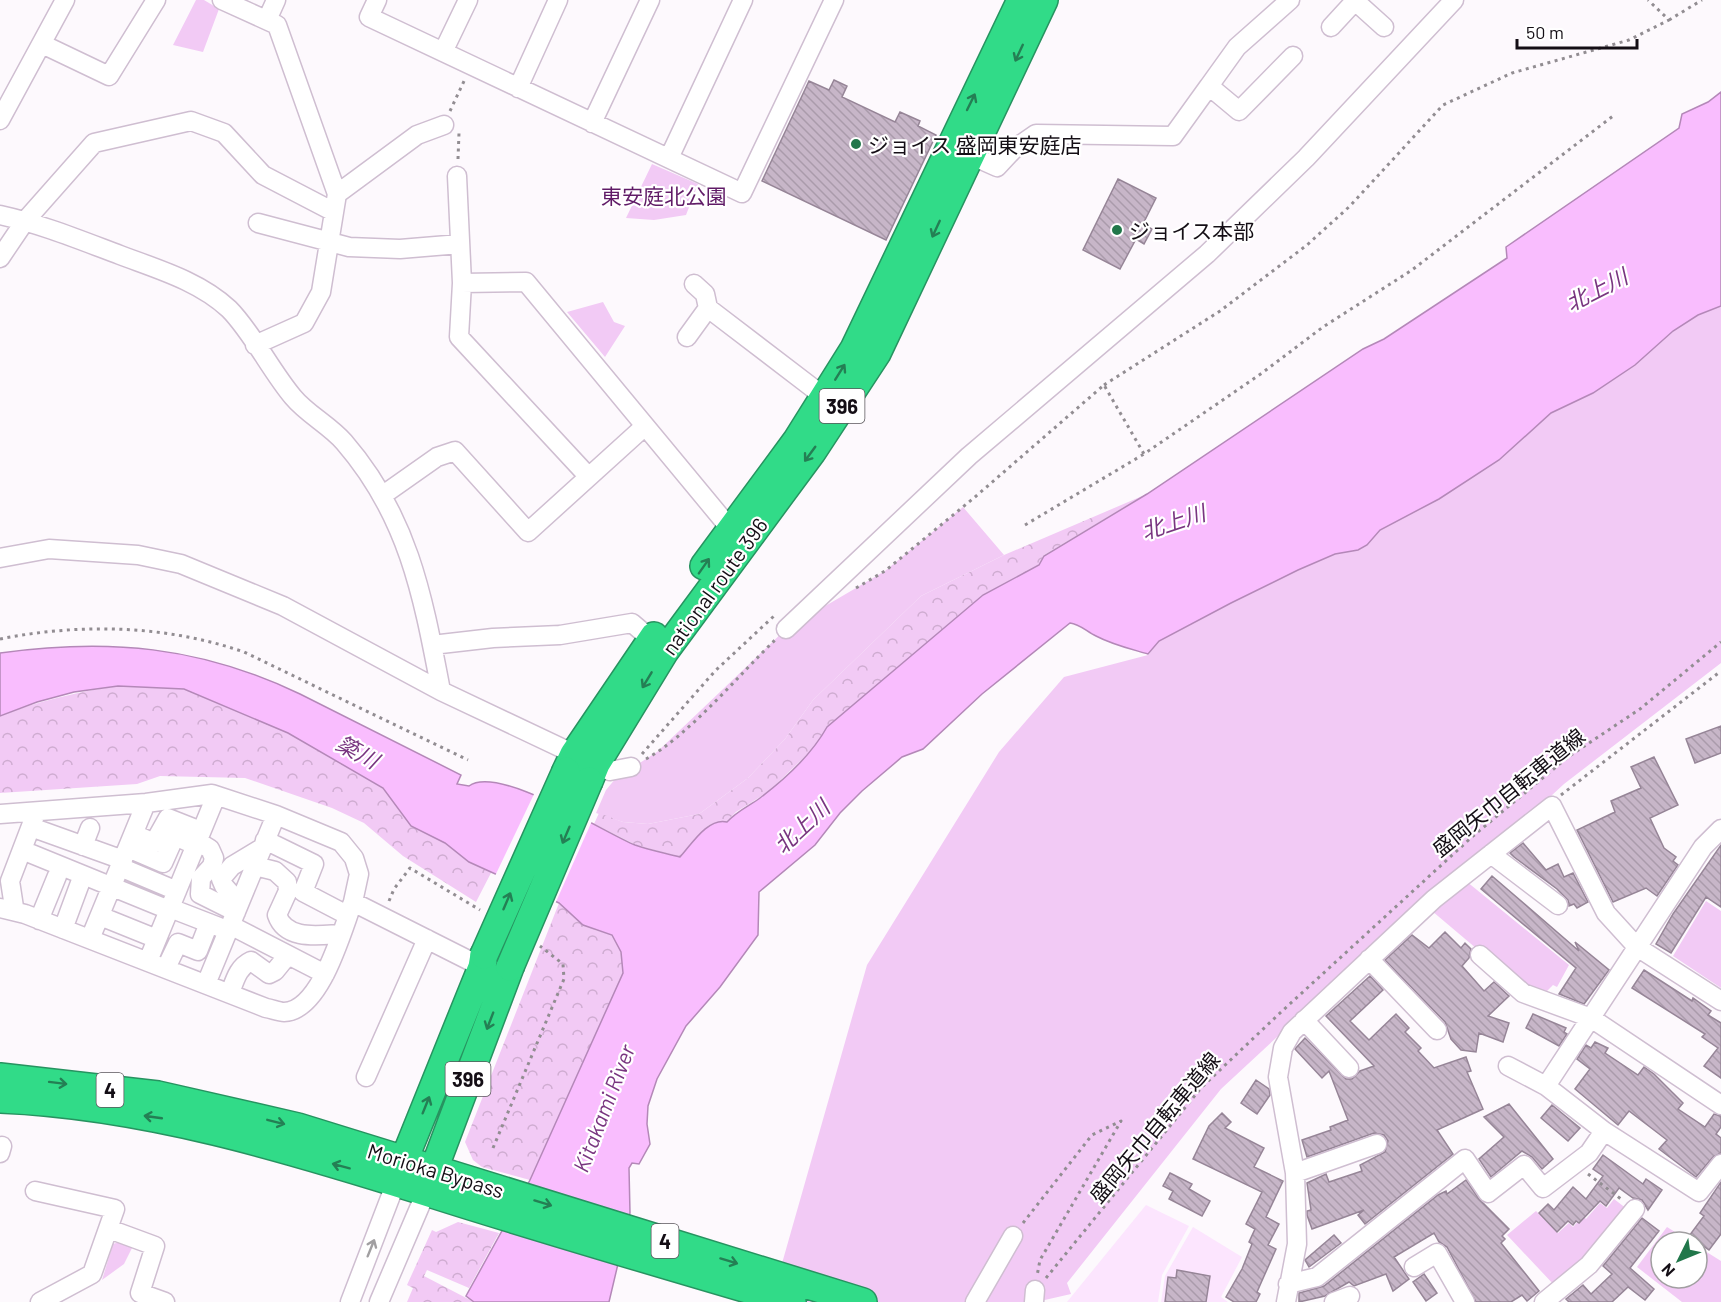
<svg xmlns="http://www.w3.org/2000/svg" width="1721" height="1302" viewBox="0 0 1721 1302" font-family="Barlow,'Noto Sans JP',sans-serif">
<defs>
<pattern id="forest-crowns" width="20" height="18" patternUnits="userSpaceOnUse" patternTransform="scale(1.5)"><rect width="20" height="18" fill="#f2caf5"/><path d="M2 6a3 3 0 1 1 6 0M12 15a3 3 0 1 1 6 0" fill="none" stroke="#cfacd1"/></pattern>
<pattern id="building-back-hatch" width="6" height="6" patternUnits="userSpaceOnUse" patternTransform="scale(1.5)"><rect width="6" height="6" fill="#c7b6c8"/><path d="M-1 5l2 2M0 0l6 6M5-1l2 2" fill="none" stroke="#aa9bab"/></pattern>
</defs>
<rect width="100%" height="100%" fill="#fdf9fd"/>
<path fill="#fce5fe" d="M1146,1205L1189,1226L1162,1275L1158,1302H1067Z
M1193,1227L1242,1257L1221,1297L1228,1302H1161L1165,1276Z"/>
<path fill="#f2caf5" d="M196,0H204L219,9L203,52L173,45Z
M652,164L698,184L686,215L654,220L626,218Z
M603,302L614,322L625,326L605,357L567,312Z
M1721,306V663L1564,784L1537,809L1432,893L1221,1089L1067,1283L1071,1294L1036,1302H771L867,965L999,752L1064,677L1148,655L1159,641L1231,603L1298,570L1335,554L1358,550L1367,545L1380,530L1439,499L1499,460L1551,413L1593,393L1635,365L1673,331L1698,315Z
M963,507L1004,555L921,596L813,700L785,739L748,778L699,814L648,824L623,822L596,813L606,790L616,778L657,752L786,629L885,571Z
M1466,881L1569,965L1557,987L1553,985L1547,991L1522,987L1432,911Z
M1706,901L1721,911V988L1673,956Z
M1614,1199L1627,1209L1608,1235L1556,1287L1507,1235L1536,1211L1558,1233L1569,1223L1573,1227L1583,1216L1586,1219L1600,1203L1607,1208Z
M1667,1227L1691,1242H1661V1278H1697V1246L1721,1261V1302H1682L1637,1267Z
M119,1242L133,1246L124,1264L102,1280L113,1244Z"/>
<path fill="url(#forest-crowns)" d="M1147,494L1044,555L1039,565L983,595L827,727L817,745L768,792L736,812L726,822L709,825L680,857L636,845L594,824L599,813L623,822L648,824L699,814L748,778L785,739L813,700L921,596L1004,555Z
M118,686L184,689L288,733L383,788L411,826L445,843L469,862L492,871L476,902L403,856L364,823L332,808L245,778L160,776L137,784L0,793V716C39,701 76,692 118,686Z
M559,903L595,930L612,935L621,952L623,973L530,1180L482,1167L473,1160L465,1142Z
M458,1222L499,1233L469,1288L427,1270L424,1276L474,1302H407L413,1288L407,1285L432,1230L436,1232Z"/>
<path fill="#f9bdfe" stroke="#b488b8" stroke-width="1.5" d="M1721,92V306L1698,315L1673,331L1635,365L1593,393L1551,413L1499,460L1439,499L1380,530L1367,545L1358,550L1335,554L1298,570L1231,603L1159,641L1148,654C1131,649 1113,645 1096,636C1087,632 1080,624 1070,623L982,694L923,749L902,757L862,791L840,813L815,845L759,892L758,935L720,987L686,1026L657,1079L648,1106L647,1124L650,1144L639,1164L632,1163L629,1168L630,1213L609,1302H474L466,1296L530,1180L623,973L621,952L612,935L583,925L559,903L469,862L445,843L411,826L383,788L288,733L184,689L118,686L74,692L37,702L0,716V653C108,638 200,646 300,694L461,775L457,784L469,786C498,764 603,832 635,845C649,850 665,853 680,857C691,845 708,817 727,822C737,811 749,806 760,798C785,779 812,754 827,727L983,595L1039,565L1044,556L1147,494L1363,349L1384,339L1507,258L1506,247L1679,128L1682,114L1708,102Z"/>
<path fill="#fdf9fd" d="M535,792L592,821L555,904L495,876Z"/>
<path fill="url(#building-back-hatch)" stroke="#968597" stroke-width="1.5" d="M834,80L847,86L842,97L895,122L900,112L920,121L918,126L936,135L886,240L762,181L809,81L829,90Z
M1118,179L1156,198L1143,224L1152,229L1144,244L1136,239L1120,269L1083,250Z
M1721,726V753L1695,763L1686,739Z
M1654,757L1678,805L1650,818L1664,848L1676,857L1673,861L1678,865L1657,896L1646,888L1613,902L1577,830L1615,812L1611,801L1641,788L1631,767Z
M1523,843L1546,870L1558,864L1564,877L1573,873L1588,902L1577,908L1574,904L1569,906L1568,900L1557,889L1514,857L1510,853Z
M1721,845V907L1706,897L1671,953L1656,944L1673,914Z
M1492,876L1579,951L1575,942L1609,970L1584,1004L1559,994L1576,968L1481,889Z
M1445,932L1461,948L1465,943L1471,949L1469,958L1462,966L1484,991L1494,982L1509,996L1488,1016L1509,1023L1503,1042L1479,1033L1476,1052L1461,1050L1451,1039L1445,1022L1385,960L1412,935L1429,948Z
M1644,970L1692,1001L1693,998L1711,1011L1708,1015L1721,1023V1078L1704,1066L1718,1048L1702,1037L1705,1034L1632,988Z
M1370,976L1383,990L1350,1021L1369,1040L1396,1014L1409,1028L1405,1032L1421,1048L1418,1051L1434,1068L1466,1057L1471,1071L1467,1072L1483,1109L1437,1130L1453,1154L1365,1224L1358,1215L1364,1210L1312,1229L1307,1215V1211L1311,1210L1307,1183L1326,1174L1329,1182L1362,1171L1360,1165L1385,1152L1388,1141L1384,1135L1374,1133L1307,1157L1302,1140L1331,1130L1330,1127L1348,1120L1329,1071L1322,1078L1295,1049L1305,1038L1346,1079H1352L1360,1071L1374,1066L1326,1016Z
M1533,1014L1566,1028L1564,1032L1567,1034L1559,1046L1526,1028Z
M1595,1042L1608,1048L1605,1053L1638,1075L1644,1067L1654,1074L1683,1103L1678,1109L1705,1127L1714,1114L1721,1116V1127L1716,1134L1721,1138V1153L1713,1157L1696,1177L1659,1149L1667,1140L1629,1111L1618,1125L1575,1089L1590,1069L1577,1059L1586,1045L1591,1048Z
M1256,1080L1269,1089L1270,1095L1257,1114L1241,1103Z
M1509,1104L1553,1159L1542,1169L1532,1157L1522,1151L1491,1177L1479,1159L1504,1137L1484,1117Z
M1552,1105L1580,1128L1568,1141L1541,1118Z
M1222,1113L1231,1122L1225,1128L1264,1148L1254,1167L1283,1181L1266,1217L1279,1224L1268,1245L1276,1249L1257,1292L1260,1294L1256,1302H1234L1226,1297L1242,1269L1252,1244L1249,1242L1255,1229L1246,1224L1262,1192L1193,1159L1209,1126Z
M1603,1155L1643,1184L1646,1179L1662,1190L1648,1210L1642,1200L1633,1198L1619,1188L1606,1206L1600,1201L1579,1223L1576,1221L1573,1225L1568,1221L1557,1232L1539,1213L1548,1204L1554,1210L1573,1187L1586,1199L1603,1176L1593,1169Z
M1170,1173L1192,1184L1189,1189L1210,1201L1202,1216L1169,1199L1173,1191L1163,1186Z
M1466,1180L1479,1199L1509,1229L1502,1236L1505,1239L1501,1243L1539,1291L1527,1301L1522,1295L1511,1302H1476L1447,1247L1439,1242L1434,1233L1394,1257L1409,1279L1393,1291L1386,1274L1354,1286L1349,1282L1325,1296L1299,1302V1293L1324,1286L1438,1195L1446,1191L1447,1194Z
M1721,1182V1234L1709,1250L1689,1236L1704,1216L1700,1213Z
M1642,1218L1659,1231L1630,1268L1654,1289L1645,1300L1628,1287L1612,1302H1569L1566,1299L1583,1285L1591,1294L1612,1274L1603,1266Z
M1334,1235L1341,1243L1309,1267L1305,1260Z
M1177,1270L1210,1276L1206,1302H1165L1168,1277L1176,1278Z
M1424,1274L1437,1293L1426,1301L1413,1282Z"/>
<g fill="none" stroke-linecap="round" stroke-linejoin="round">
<defs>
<path id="minor" d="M222,0L277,25L337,194L321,292L304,323L255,345
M377,0L369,17L742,193L834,0
M1290,0L1237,47L1209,86L1239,111L1293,56
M1354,0L1384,27
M267,20L276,0
M1331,27L1355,1
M42,44L109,76L156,0
M443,52L468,0
M518,88L558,0
M0,120L65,0
M592,123L650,0
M961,151L997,167L1014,149L1036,134L1173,136L1209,86
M669,158L743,0
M457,176L462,283L459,337L588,476
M337,194L417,135L444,125
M0,215C41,224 80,240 120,255C157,269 199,281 229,309C252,332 271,371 293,397C307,414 329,425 344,442C409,517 423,597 441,691
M258,223L349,247L400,249L460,244
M0,258L25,221L94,143L191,121L224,133L263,175L334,212
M462,283L526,282L738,538
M694,284L705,294L708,308L814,389L830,405
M687,337L708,308
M383,495L437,457L455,451L528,532L645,426
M0,558L49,549L138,555L181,564L283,606L441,691L610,771L631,767
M786,629L969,456L1207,254L1306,158L1454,0
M432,645L493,638L560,635L632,623L659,646
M0,814L146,803L212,794L276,815L341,842L354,858L359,874L353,902
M31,827L123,860
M134,834L154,843L168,818L201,831
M265,840L314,864L303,892L347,915
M197,841L210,849L214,858L212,866L201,878L200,894L236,912
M83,846L90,828
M128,848L163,863L175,836L195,845
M22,850L169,910
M1491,854L1558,905
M255,866L275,871L287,882L288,891L277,915C286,941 319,935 340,934
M120,867L177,891
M239,903L224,886L221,879L232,866L262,848
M14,907L10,881L36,813
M0,908L25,914L266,1008C272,1009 279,1012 284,1012C321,1011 342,930 353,902L482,967
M170,908L219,927
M100,916L157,939
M39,920L57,876
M230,925L325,974
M63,929L83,875
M90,939L146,803
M1480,955L1523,993L1591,1018L1721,1105
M1369,959L1437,1030
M148,961L216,796
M166,968L178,943L198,951L209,923
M206,984L276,815
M230,993C235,980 238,967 251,961L269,974L275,971L288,955
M1304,1020L1349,1068
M1508,1066L1546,1086L1604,1131L1699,1192L1721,1164
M366,1077L427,939
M1546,1086L1703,847L1721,829
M0,1153L2,1146
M1295,1173L1377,1144
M35,1191L115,1209L92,1274L40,1302
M109,1229L155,1246L140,1293L165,1302
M1414,1267L1437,1253L1465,1302
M1288,1284L1317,1277L1465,1159L1488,1193L1524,1165L1543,1188L1589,1153L1604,1131
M350,1302L400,1172
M379,1302L426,1192
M975,1302L1013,1236
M1034,1302L1035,1290
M1286,1302L1297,1244L1295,1173L1278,1077L1283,1048L1292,1032L1434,899L1552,806L1606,913L1637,947L1721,1001
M1334,1302L1350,1296
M1544,1302L1589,1265L1635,1209"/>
<path id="highway" d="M704,566L797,440L854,349L1021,0
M566,771L574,754L654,636
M589,781L596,764L665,651L812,452L877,353L1044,0
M0,1077L158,1095L298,1127L863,1302
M0,1099C145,1105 286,1148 423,1191C545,1230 669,1266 792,1302
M404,1160L482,967L484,955
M428,1185L510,967"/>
</defs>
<use href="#minor" stroke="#cfbed1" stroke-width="21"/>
<use href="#highway" stroke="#279360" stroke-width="30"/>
<path stroke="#928d92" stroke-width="3" stroke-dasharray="3 4.5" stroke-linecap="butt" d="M1669,20L1702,0
M450,111L465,79
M458,159L459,133
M1104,385L1220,311L1307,245L1350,206L1443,105L1512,73L1629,40L1669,20L1648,0
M1025,525L1144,454
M856,588L885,571L975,497L1104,385L1144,454L1262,373L1323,327L1412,270L1613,116
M0,639C81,623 166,625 244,652L468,760
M642,754L715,671L774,616
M646,759C688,736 739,675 775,640
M1561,795L1721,671
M389,901L394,889L410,868L480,910
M493,1148L564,979L563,964L540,946
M1588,1174L1621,1199
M1023,1223L1092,1135L1121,1121L1040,1260L1037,1276
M1046,1278L1201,1088L1280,1013L1473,836L1568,757L1640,709L1721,642"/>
<use href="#minor" stroke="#fff" stroke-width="18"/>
<use href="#highway" stroke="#31db88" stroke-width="27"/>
<defs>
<path id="highway-bridge" d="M484,955L566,771
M510,967L589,781"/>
</defs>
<use href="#highway-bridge" stroke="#279360" stroke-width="30" stroke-linecap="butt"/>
<use href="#highway-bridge" stroke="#31db88" stroke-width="27"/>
</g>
<defs><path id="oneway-shaft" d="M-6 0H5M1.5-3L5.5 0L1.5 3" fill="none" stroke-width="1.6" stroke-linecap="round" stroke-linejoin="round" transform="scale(1.5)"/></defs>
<g stroke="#247f54">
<use href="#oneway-shaft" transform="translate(1019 53) rotate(115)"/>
<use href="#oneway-shaft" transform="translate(971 102) rotate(-64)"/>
<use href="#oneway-shaft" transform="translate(936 229) rotate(115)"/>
<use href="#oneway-shaft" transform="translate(840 372) rotate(-58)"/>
<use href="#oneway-shaft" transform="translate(810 454) rotate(126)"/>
<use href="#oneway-shaft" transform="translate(704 566) rotate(-55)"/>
<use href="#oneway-shaft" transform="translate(647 680) rotate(121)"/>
<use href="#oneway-shaft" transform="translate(566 835) rotate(113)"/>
<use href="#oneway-shaft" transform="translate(507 901) rotate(-67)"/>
<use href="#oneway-shaft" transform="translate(490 1021) rotate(111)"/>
<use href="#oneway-shaft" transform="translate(58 1083) rotate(7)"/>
<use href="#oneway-shaft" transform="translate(426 1105) rotate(-68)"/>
<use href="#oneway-shaft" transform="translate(153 1117) rotate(-172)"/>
<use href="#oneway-shaft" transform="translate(276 1122) rotate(14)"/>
<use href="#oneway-shaft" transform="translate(341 1166) rotate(-165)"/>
<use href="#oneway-shaft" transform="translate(543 1203) rotate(17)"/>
<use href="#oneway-shaft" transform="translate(729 1261) rotate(17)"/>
</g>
<use stroke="#a19fa1" href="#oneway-shaft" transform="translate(371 1248) rotate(-68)"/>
<g fill="#21774a" stroke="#fff" stroke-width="2">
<circle cx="856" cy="144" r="6"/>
<circle cx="1117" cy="230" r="6"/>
</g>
<g text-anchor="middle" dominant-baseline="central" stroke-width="4.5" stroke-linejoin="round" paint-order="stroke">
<g fill="#fff" stroke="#5a565b" stroke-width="1.5">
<rect x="819.5" y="389" width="45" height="34" rx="4.5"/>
<rect x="445.5" y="1062" width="45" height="34" rx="4.5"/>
<rect x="96.5" y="1073" width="27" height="34" rx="4.5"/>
<rect x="651.5" y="1224" width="27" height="34" rx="4.5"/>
</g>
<g font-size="20" font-weight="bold" fill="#140e15">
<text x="842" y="406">396</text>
<text x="468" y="1079">396</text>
<text x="110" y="1090">4</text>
<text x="665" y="1241">4</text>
</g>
<g font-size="21" fill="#140e15" stroke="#fff" text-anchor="start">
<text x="868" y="144">ジョイス 盛岡東安庭店</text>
<text x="1129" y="230">ジョイス本部</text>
</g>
<g font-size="21" fill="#601b67" stroke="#fff">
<text x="664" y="195">東安庭北公園</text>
</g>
<g font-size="21" fill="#140e15" stroke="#fff">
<text transform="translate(714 586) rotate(-54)">national route 396</text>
<text transform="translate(1508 792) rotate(-39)">盛岡矢巾自転車道線</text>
<text transform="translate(1154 1127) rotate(-50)">盛岡矢巾自転車道線</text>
<text transform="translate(436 1170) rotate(17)">Morioka Bypass</text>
</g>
<g font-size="22" font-style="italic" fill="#793580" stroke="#fff">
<text transform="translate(1596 289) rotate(-27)">北上川</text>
<text transform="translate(1173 521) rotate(-18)">北上川</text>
<text transform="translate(358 751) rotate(28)">簗川</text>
<text transform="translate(801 826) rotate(-43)">北上川</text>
<text transform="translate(603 1108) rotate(-69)">Kitakami River</text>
</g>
</g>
<g transform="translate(1679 1260) rotate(227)"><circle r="28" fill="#ffffff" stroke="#a19fa1" stroke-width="1.5"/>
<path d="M0-4.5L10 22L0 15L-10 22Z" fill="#21774a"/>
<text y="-9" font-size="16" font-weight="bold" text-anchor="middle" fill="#140e15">N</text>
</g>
<path d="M1517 39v9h120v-9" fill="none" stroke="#140e15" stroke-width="3"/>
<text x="1526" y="39" font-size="18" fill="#140e15" stroke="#ffffff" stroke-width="4.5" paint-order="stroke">50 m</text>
</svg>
